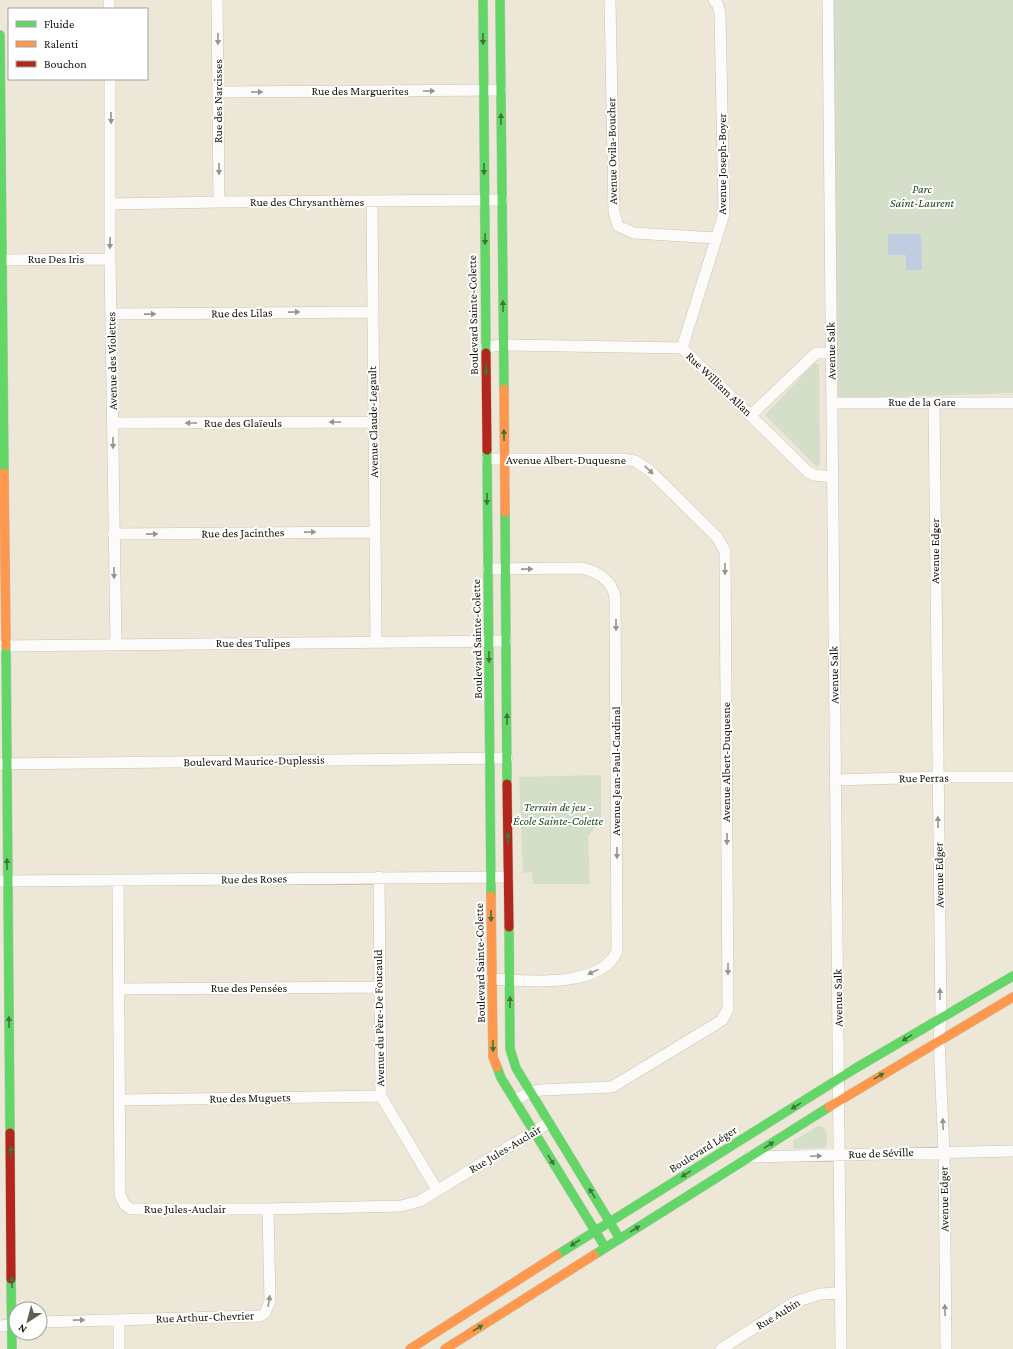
<svg xmlns="http://www.w3.org/2000/svg" width="1013" height="1349" viewBox="0 0 1013 1349" font-family="'Crimson Pro',serif">
<rect width="100%" height="100%" fill="#ece7d6"/>
<path fill="#d4dec9" d="M831,0H1013V393L832,399Z
M814,363L819,365L820,463L817,467L765,415Z
M601,775V820L588,836L590,884H533L532,872L523,873L519,777Z
M818,1126L823,1127C828,1131 828,1143 825,1148L796,1149L793,1148V1141Z"/>
<path fill="#bfcde0" d="M888,234H921L922,270H906V255H888Z"/>
<g fill="none" stroke-linecap="round" stroke-linejoin="round">
<defs>
<path id="street" d="M109,0V9
M217,0L219,202
M610,0L614,212L618,226L634,233L716,238
M828,0L841,1349
M110,79V259L116,644
M218,92L501,90
M372,201L376,643
M111,204L219,202L502,200
M2,260L110,259
M111,314L372,312
M485,347L503,345L682,348L808,472L814,475L833,477
M682,348L724,214L720,13L718,5L714,0
M934,402L941,1017L939,1040L944,1152L946,1349
M832,403H1013
M751,415L816,353H831
M113,423L374,422
M487,459H622L635,461L649,470L717,537L725,551L728,1009L722,1020L716,1024L612,1087L541,1090L530,1092L515,1100
M113,534L374,532
M488,569L581,568C597,571 613,581 615,598L617,951C601,989 525,981 492,979
M0,646L506,641
M1,764L507,758
M835,780L937,777H1013
M379,877L381,1096L437,1190
M118,880L120,1195L125,1205L131,1209H268L401,1206L420,1201L548,1123
M0,881L508,877
M119,989L379,987
M120,1100L381,1096
M750,1157L1013,1151
M119,1320V1349
M40,1322L260,1316L265,1313L270,1301L268,1209
M0,1326L16,1324
M721,1349L795,1302L820,1294L840,1293"/>
<path id="fast" d="M483,0L486,353
M500,0L504,389
M0,35L4,473
M487,450L491,896
M505,512L507,784
M6,646L10,1133
M509,927L510,1049L516,1068L620,1239
M497,1067L501,1078L605,1247
M557,1255L856,1068L1013,976
M594,1255L829,1107
M11,1279L12,1349"/>
<path id="slow" d="M504,389L505,512
M4,473L6,646
M491,896L493,1057L497,1067
M829,1107L1013,997
M410,1349L557,1255
M445,1349L594,1255"/>
<path id="jam" d="M486,353L487,450
M507,784L509,927
M10,1133L11,1279"/>
</defs>
<use href="#street" stroke="#c9c5b8" stroke-width="12"/>
<use href="#fast" stroke="#c9c5b8" stroke-width="10"/>
<use href="#slow" stroke="#c9c5b8" stroke-width="10"/>
<use href="#jam" stroke="#c9c5b8" stroke-width="10"/>
<use href="#street" stroke="#fcfbf9" stroke-width="11"/>
<use href="#fast" stroke="#63d668" stroke-width="9"/>
<use href="#slow" stroke="#ff974d" stroke-width="9"/>
<use href="#jam" stroke="#b3261e" stroke-width="9"/>
</g>
<defs><path id="oneway-solid" d="M-6-.8H1V-3.2L6.5 0L1 3.2V.8H-6Z"/></defs>
<g fill="#95948e">
<use href="#oneway-solid" transform="translate(218 39) rotate(90)"/>
<use href="#oneway-solid" transform="translate(429 91)"/>
<use href="#oneway-solid" transform="translate(257 92)"/>
<use href="#oneway-solid" transform="translate(111 118) rotate(89)"/>
<use href="#oneway-solid" transform="translate(219 169) rotate(90)"/>
<use href="#oneway-solid" transform="translate(110 243) rotate(91)"/>
<use href="#oneway-solid" transform="translate(294 312) rotate(-1)"/>
<use href="#oneway-solid" transform="translate(150 314) rotate(-1)"/>
<use href="#oneway-solid" transform="translate(335 422) rotate(180)"/>
<use href="#oneway-solid" transform="translate(191 423) rotate(180)"/>
<use href="#oneway-solid" transform="translate(113 443) rotate(90)"/>
<use href="#oneway-solid" transform="translate(649 470) rotate(43)"/>
<use href="#oneway-solid" transform="translate(310 532) rotate(-1)"/>
<use href="#oneway-solid" transform="translate(152 534) rotate(-1)"/>
<use href="#oneway-solid" transform="translate(527 569) rotate(-1)"/>
<use href="#oneway-solid" transform="translate(725 569) rotate(90)"/>
<use href="#oneway-solid" transform="translate(114 573) rotate(89)"/>
<use href="#oneway-solid" transform="translate(616 625) rotate(90)"/>
<use href="#oneway-solid" transform="translate(938 822) rotate(-91)"/>
<use href="#oneway-solid" transform="translate(727 839) rotate(90)"/>
<use href="#oneway-solid" transform="translate(617 853) rotate(90)"/>
<use href="#oneway-solid" transform="translate(728 969) rotate(90)"/>
<use href="#oneway-solid" transform="translate(593 972) rotate(154)"/>
<use href="#oneway-solid" transform="translate(940 994) rotate(-91)"/>
<use href="#oneway-solid" transform="translate(943 1124) rotate(-92)"/>
<use href="#oneway-solid" transform="translate(816 1156) rotate(-2)"/>
<use href="#oneway-solid" transform="translate(269 1301) rotate(-81)"/>
<use href="#oneway-solid" transform="translate(945 1310) rotate(-91)"/>
<use href="#oneway-solid" transform="translate(79 1320) rotate(-1)"/>
</g>
<g fill="#3e763a">
<use href="#oneway-solid" transform="translate(483 39) rotate(90)"/>
<use href="#oneway-solid" transform="translate(501 119) rotate(-90)"/>
<use href="#oneway-solid" transform="translate(484 169) rotate(90)"/>
<use href="#oneway-solid" transform="translate(485 239) rotate(90)"/>
<use href="#oneway-solid" transform="translate(503 306) rotate(-91)"/>
<use href="#oneway-solid" transform="translate(486 369) rotate(89)"/>
<use href="#oneway-solid" transform="translate(504 435) rotate(-91)"/>
<use href="#oneway-solid" transform="translate(487 499) rotate(91)"/>
<use href="#oneway-solid" transform="translate(489 657) rotate(90)"/>
<use href="#oneway-solid" transform="translate(507 719) rotate(-90)"/>
<use href="#oneway-solid" transform="translate(508 838) rotate(-90)"/>
<use href="#oneway-solid" transform="translate(7 864) rotate(-91)"/>
<use href="#oneway-solid" transform="translate(491 916) rotate(90)"/>
<use href="#oneway-solid" transform="translate(510 1002) rotate(-90)"/>
<use href="#oneway-solid" transform="translate(9 1022) rotate(-91)"/>
<use href="#oneway-solid" transform="translate(907 1038) rotate(149)"/>
<use href="#oneway-solid" transform="translate(493 1046) rotate(89)"/>
<use href="#oneway-solid" transform="translate(879 1076) rotate(-31)"/>
<use href="#oneway-solid" transform="translate(796 1106) rotate(148)"/>
<use href="#oneway-solid" transform="translate(769 1145) rotate(-32)"/>
<use href="#oneway-solid" transform="translate(11 1152) rotate(-91)"/>
<use href="#oneway-solid" transform="translate(551 1160) rotate(58)"/>
<use href="#oneway-solid" transform="translate(686 1174) rotate(148)"/>
<use href="#oneway-solid" transform="translate(592 1193) rotate(-122)"/>
<use href="#oneway-solid" transform="translate(635 1229) rotate(-32)"/>
<use href="#oneway-solid" transform="translate(575 1243) rotate(147)"/>
<use href="#oneway-solid" transform="translate(12 1282) rotate(-91)"/>
<use href="#oneway-solid" transform="translate(478 1328) rotate(-32)"/>
</g>
<g text-anchor="middle" dominant-baseline="central" stroke-width="4" stroke-linejoin="round" paint-order="stroke">
<g font-size="12" fill="#18160b" stroke="#fff">
<text x="360" y="91">Rue des Marguerites</text>
<text transform="translate(218 101) rotate(-90)">Rue des Narcisses</text>
<text transform="translate(612 151) rotate(-91)">Avenue Ovila-Boucher</text>
<text transform="translate(722 164) rotate(-90)">Avenue Joseph-Boyer</text>
<text x="307" y="202">Rue des Chrysanthèmes</text>
<text x="56" y="259">Rue Des Iris</text>
<text transform="translate(242 313) rotate(-1)">Rue des Lilas</text>
<text transform="translate(473 315) rotate(-91)">Boulevard Sainte-Colette</text>
<text transform="translate(831 351) rotate(-91)">Avenue Salk</text>
<text transform="translate(112 361) rotate(-91)">Avenue des Violettes</text>
<text transform="translate(719 384) rotate(44)">Rue William Allan</text>
<text x="922" y="402">Rue de la Gare</text>
<text transform="translate(373 422) rotate(-91)">Avenue Claude-Legault</text>
<text x="243" y="423">Rue des Glaïeuls</text>
<text x="566" y="460">Avenue Albert-Duquesne</text>
<text transform="translate(243 533) rotate(-1)">Rue des Jacinthes</text>
<text transform="translate(935 551) rotate(-90)">Avenue Edger</text>
<text transform="translate(477 639) rotate(-91)">Boulevard Sainte-Colette</text>
<text x="253" y="643">Rue des Tulipes</text>
<text transform="translate(834 675) rotate(-91)">Avenue Salk</text>
<text transform="translate(254 761) rotate(-1)">Boulevard Maurice-Duplessis</text>
<text transform="translate(726 762) rotate(-90)">Avenue Albert-Duquesne</text>
<text transform="translate(616 771) rotate(-90)">Avenue Jean-Paul-Cardinal</text>
<text transform="translate(924 778) rotate(-1)">Rue Perras</text>
<text transform="translate(939 875) rotate(-91)">Avenue Edger</text>
<text transform="translate(254 879) rotate(-1)">Rue des Roses</text>
<text transform="translate(480 963) rotate(-91)">Boulevard Sainte-Colette</text>
<text x="249" y="988">Rue des Pensées</text>
<text transform="translate(838 998) rotate(-91)">Avenue Salk</text>
<text transform="translate(379 1018) rotate(-91)">Avenue du Père-De Foucauld</text>
<text transform="translate(250 1098) rotate(-1)">Rue des Muguets</text>
<text transform="translate(505 1149) rotate(-31)">Rue Jules-Auclair</text>
<text transform="translate(703 1149) rotate(-32)">Boulevard Léger</text>
<text transform="translate(881 1153) rotate(-2)">Rue de Séville</text>
<text transform="translate(944 1199) rotate(-91)">Avenue Edger</text>
<text x="185" y="1209">Rue Jules-Auclair</text>
<text transform="translate(778 1314) rotate(-31)">Rue Aubin</text>
<text transform="translate(205 1317) rotate(-2)">Rue Arthur-Chevrier</text>
</g>
<g font-size="12" font-style="italic" fill="#1d451a" stroke="#fff">
<text x="922" y="189">Parc<tspan x="922" dy="14">Saint-Laurent</tspan></text>
<text x="558" y="807">Terrain de jeu -<tspan x="558" dy="14">École Sainte-Colette</tspan></text>
</g>
</g>
<rect x="8" y="8" width="140" height="72" fill="#ffffff" stroke="#a3a29d"/>
<rect x="16" y="21" width="20" height="6" fill="#63d668" stroke="#a3a29d"/>
<text x="44" y="28" font-size="12" fill="#18160b">Fluide</text>
<rect x="16" y="41" width="20" height="6" fill="#ff974d" stroke="#a3a29d"/>
<text x="44" y="48" font-size="12" fill="#18160b">Ralenti</text>
<rect x="16" y="61" width="20" height="6" fill="#b3261e" stroke="#a3a29d"/>
<text x="44" y="68" font-size="12" fill="#18160b">Bouchon</text>
<g transform="translate(28 1321) rotate(216)"><circle r="19" fill="#ffffff" stroke="#a3a29d"/>
<path d="M0-3L7 15L0 10L-7 15Z" fill="#625f52"/>
<text y="-6" font-size="11" font-weight="bold" text-anchor="middle" fill="#18160b">N</text>
</g>
</svg>
